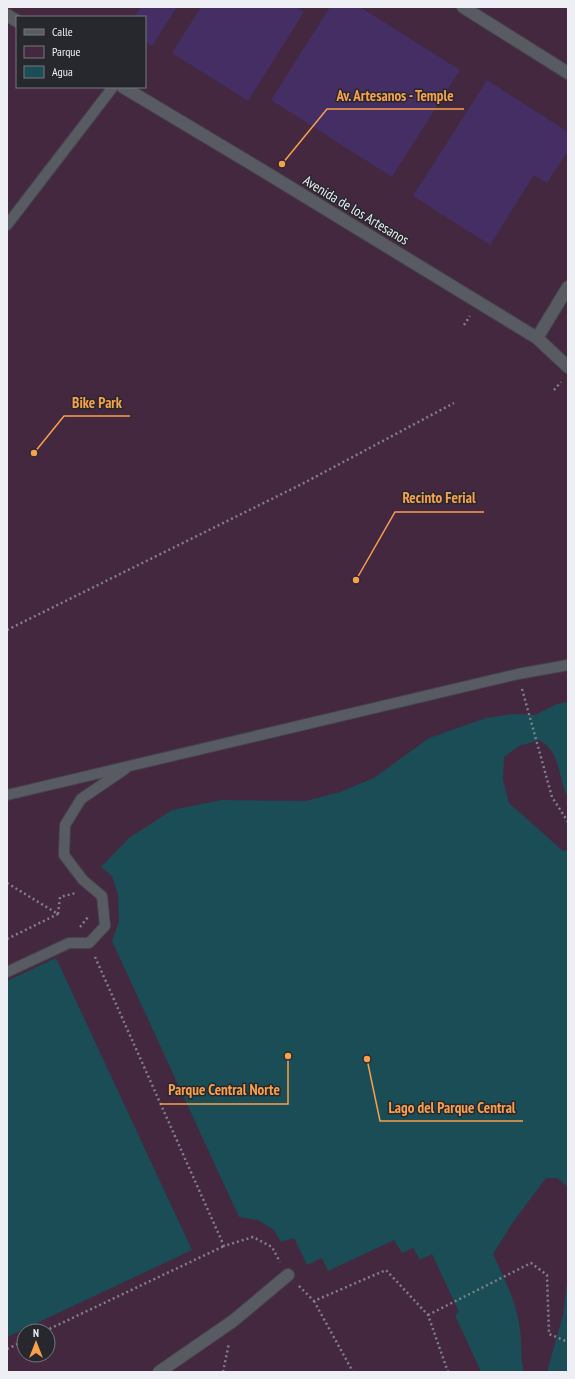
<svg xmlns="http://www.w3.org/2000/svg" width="575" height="1379" viewBox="0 0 575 1379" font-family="'PT Sans Narrow',sans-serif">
<rect width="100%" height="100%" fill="#26282e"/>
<path fill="#432840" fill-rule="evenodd" d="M7,7H568V1372H7ZM17,17H145V87H17ZM24,1331H48V1355H24Z"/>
<path fill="#1a4d56" d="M568,702V797C559,782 561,761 549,748C547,745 542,742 539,740L519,746L504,757L503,780L509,803L563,851L568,850V1372H547L563,1315L567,1281V1186L557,1178H546L513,1222L493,1254C504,1279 517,1302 520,1329C522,1343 520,1358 524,1372H481L455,1315L459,1312L432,1254L420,1260L413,1248L402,1253L394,1240L328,1271L322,1258L307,1265L294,1238L281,1242L274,1230L258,1220L239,1217L112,941L119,922L118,895L112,876L101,867L129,838L172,810L221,800L306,801L340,792L374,778L429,738L486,718L512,714L535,715L557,704Z
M56,958L192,1250L7,1337V981Z"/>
<path fill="#442e63" d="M141,7H177L152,46L145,42V17H134Z
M201,7H296L304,12L248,101L172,53Z
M330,7H360L460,70L392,177L271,100Z
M487,80L568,132V151L547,183L534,175L490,245L413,196Z"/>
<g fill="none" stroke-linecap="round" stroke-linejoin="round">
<defs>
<path id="service" d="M7,225L113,87
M7,795L518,674L568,665
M7,972L69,943H89L105,926L102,896L83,880L64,855L65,825L81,799L125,769"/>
<path id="pedestrian" d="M159,1372L233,1321L288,1275"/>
<path id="minor" d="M463,7L568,73
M7,15L17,21
M123,87L265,172L537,338L568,367
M537,338L568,287"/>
</defs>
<use href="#service" stroke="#45464b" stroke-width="12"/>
<use href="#pedestrian" stroke="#45464b" stroke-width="14"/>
<use href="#minor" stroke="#45464b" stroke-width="14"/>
<path stroke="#808187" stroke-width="2.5" stroke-dasharray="2 3" stroke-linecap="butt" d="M464,325L470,316
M554,390L561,382
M7,630L302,484L454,403
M522,689L552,797L568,822
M7,883L58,914
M58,914L60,897L76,893
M80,927L88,917
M7,939L58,914
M95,957L224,1246L253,1237L272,1247L280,1262
M299,1286L314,1301L386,1270L428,1315L448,1372
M314,1301L353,1372
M428,1315L531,1263L547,1275L549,1334L568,1342
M45,1331L224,1246
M7,1349L24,1341
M223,1372L229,1343"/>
<use href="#service" stroke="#595b62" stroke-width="10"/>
<use href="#pedestrian" stroke="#595b62" stroke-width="12"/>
<use href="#minor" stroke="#595b62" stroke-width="12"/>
</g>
<g text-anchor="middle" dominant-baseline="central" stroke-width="3" stroke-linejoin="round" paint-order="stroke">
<g font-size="14" fill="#eeeff4" stroke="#26282e">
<text transform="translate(356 210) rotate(31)">Avenida de los Artesanos</text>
</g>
</g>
<path fill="none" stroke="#f9a04c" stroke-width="1.5" d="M282 164L327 109H464M34 453L64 416H130M356 580L395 512H484M288 1056L288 1104H160M367 1059L380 1121H523"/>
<g fill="#f9a04c" stroke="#26282e" stroke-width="1.5">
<circle cx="282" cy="164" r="4"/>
<circle cx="34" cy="453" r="4"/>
<circle cx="356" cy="580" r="4"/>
<circle cx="288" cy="1056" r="4"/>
<circle cx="367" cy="1059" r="4"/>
</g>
<g font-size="15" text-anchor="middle" font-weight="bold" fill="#f9a04c" stroke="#26282e" stroke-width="3" stroke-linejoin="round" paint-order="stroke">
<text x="395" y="101">Av. Artesanos - Temple</text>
<text x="97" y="408">Bike Park</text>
<text x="439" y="503">Recinto Ferial</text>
<text x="224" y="1095">Parque Central Norte</text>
<text x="452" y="1113">Lago del Parque Central</text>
</g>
<rect width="575" height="1379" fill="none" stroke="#eeeff4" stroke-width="16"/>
<rect x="16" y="16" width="130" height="72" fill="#26282e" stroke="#76787d"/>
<rect x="24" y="29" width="20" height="6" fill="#595b62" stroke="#76787d"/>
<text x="52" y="36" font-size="12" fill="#eeeff4">Calle</text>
<rect x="24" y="46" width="20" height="12" fill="#432840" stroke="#76787d"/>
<text x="52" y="56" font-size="12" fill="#eeeff4">Parque</text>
<rect x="24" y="66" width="20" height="12" fill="#1a4d56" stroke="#76787d"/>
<text x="52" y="76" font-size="12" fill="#eeeff4">Agua</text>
<g transform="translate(36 1343)"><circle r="19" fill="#26282e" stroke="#76787d"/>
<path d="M0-3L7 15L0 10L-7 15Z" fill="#f9a04c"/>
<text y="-6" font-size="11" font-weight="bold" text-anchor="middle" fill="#eeeff4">N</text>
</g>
</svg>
